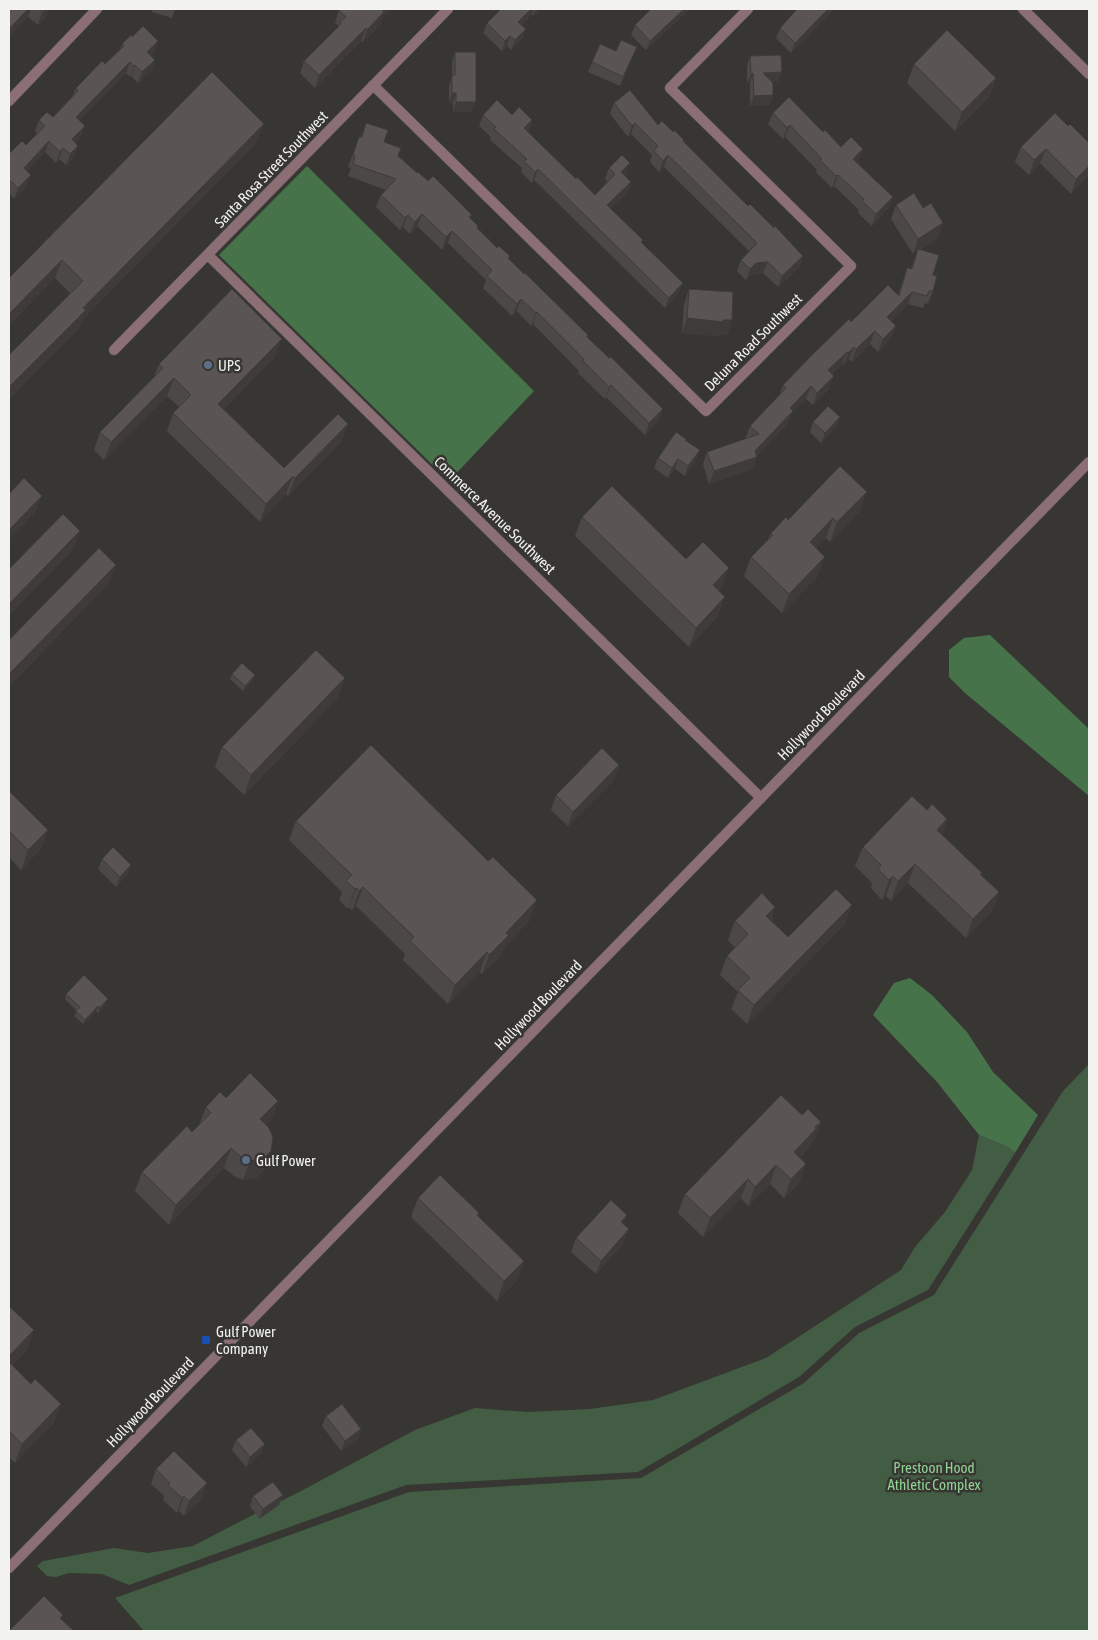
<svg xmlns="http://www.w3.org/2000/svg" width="1098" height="1640" viewBox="0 0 1098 1640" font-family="'Asap Condensed',sans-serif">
<rect width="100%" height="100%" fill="#373632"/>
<path fill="#425d43" d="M1089,1064V1631H144L115,1598L409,1492L641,1478L804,1383L859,1333L934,1295L1063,1091Z
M979,1135L1008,1147L1015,1153L928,1290L855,1327L799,1377L638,1472L406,1485L129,1585L102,1574L69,1573L56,1577L47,1576L37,1566L43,1561L114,1548L148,1553L193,1546L239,1522L301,1491L415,1430L475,1408L528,1412L590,1409L653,1400L766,1358L901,1270L915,1247L945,1212L972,1170Z"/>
<path fill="#467349" d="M307,166L534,391L449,481L219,255Z
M990,635L1089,729V796L965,693L949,677V650L964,638Z
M910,978L932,995L967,1032L993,1072L1038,1115L1015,1153L1008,1147L979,1135L937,1082L873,1015L894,983Z"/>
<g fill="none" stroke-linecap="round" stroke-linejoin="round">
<defs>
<path id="minor" d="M373,85L706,411L851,266L670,88L748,9
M9,101L97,9
M208,255L761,798
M114,350L448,9"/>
<path id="tertiary" d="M1023,9L1089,74
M9,1568L1089,462"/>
</defs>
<use href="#minor" stroke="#555450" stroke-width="11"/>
<use href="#tertiary" stroke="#555450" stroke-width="11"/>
<use href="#minor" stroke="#8b6f75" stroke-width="10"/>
<use href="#tertiary" stroke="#8b6f75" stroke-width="10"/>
</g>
<path fill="#4d4848" d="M9,9H49L46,17L38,25L28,17Z
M153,9H175L172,18L152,12Z
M503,9H540L533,16L532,14L522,25L526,29L522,39L511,50L507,46L502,51L483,33L487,23Z
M651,9H690L646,50L631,35L635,25Z
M834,9L791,53L776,38L780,28Z
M339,10L382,18L380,25L363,42L361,41L315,88L300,73L304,61L339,26L335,23Z
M122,44L154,52L151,56L155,60L151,71L138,83L131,76L130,77L126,73L79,120L81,137L75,143L74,157L66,165L59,159L56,163L45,152L27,171V186L14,199L9,193V154L26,145L37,134L35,131L39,120L53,117L72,97L76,88L105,64L120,49Z
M616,51L633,57L620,86L588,72L592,62Z
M455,52L472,112H453V103H449V85L452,77V62Z
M750,56L778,82H772L773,95L770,105L750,106V83H747V66Z
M914,64L996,78L989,97L955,131L907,83Z
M614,103L658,125L683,142L748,206L803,256L799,268L778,287L763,273L752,275L746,280L737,271L741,260L749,251L664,167L659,172L650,162L652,155L631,134L628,137L610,114Z
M773,113L823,132L859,161L857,163L893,197L888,208L872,226L858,213L859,210L834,186L832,188L816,172L817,170L785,137L783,139L768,124Z
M483,115H512L532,120L528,132L576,179L595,195L608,182L605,179L609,168L626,174L625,175L631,182L627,193L610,209L642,243L679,293L665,308L534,180L532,183L521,172L522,168L490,140L491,137L479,126Z
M366,123L384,142L417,173L472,215L470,218L478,228L587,337L663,409L658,421L645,435L606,397L605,399L578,373L579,371L533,324L531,326L517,311L512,316L483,288L486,280L448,243L442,250L417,226L410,234L403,227L400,230L376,207L381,195L386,190L348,176L351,168L348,167L359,137H361Z
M1068,126L1089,143V175L1071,194L1040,163L1029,175L1015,162L1021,147Z
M257,142L81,321L79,328L9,399V355L70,293L55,278H9Z
M896,205L923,208L943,223L938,238L920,250L933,275V291L928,304L925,303L923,308L908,304L891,321L896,326L891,338L878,352L870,344L852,362L849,359L843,365L842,364L832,374L829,389L813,405L806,399L792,413L788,423L757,456L753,469L709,484L703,464L707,452L745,439L750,426L779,396L783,385L851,322L898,295L907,268L911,269L917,251L913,254L891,219Z
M689,289L732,320L727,335H718V336L682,333L684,304Z
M275,357L224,409L284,468L348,424L341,442L288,496L286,494L260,522L167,431L173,413L179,407L167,396L104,460L94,450L100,432L154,377L159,364Z
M840,417L836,427L821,443L810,432L813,422Z
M685,440L696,460L685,476L675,469L668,478L654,468L658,458Z
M860,511L830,542L826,538L816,548L818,576L782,613L744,576L751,557L768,539L771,533L788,520Z
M582,517L686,559L722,587L719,591L718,616L689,647L575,536Z
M232,674L253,680L243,691L230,679Z
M338,698L244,795L215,767L222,747Z
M619,765L614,780L568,826L551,810L556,795Z
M9,791L48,830L41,849L21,870L9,857Z
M927,810L947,819L942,834L982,873L981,875L999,892L992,911L966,938L908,883L891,901L886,896L882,900L871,888L872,883L855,866L863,847Z
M296,821L530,920L505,946L502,955L482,974L480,972L448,1004L403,960L405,954L356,906L352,910L349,907L348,909L339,900L342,892L289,840Z
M102,859L128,874L116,887L98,869Z
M775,907L771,920L788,937L845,924L747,1024L731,1009L738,992L720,975L727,956L735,948L728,940L735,921Z
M66,994L106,1004L98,1013L96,1011L83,1024L74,1016L77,1011L65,999Z
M226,1098L278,1101L271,1120L266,1125L264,1170L257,1178L243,1180L234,1176L224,1168L169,1225L135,1191L142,1172L192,1132L199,1125L206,1107Z
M802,1115L821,1122L814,1141L811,1143L809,1148L800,1158L806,1164L799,1183L784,1198L770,1184L748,1206L741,1198L703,1237L678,1213L685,1194Z
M418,1198L479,1213L478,1216L524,1261L517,1280L497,1301L411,1217Z
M624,1225V1243L596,1274L571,1252L576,1238Z
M9,1306L27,1350L12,1365L54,1423L15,1463L9,1457Z
M326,1416L361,1429L358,1439L341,1451L322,1426Z
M236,1440L265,1444L261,1454L246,1467L232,1450Z
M156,1469L202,1498L184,1516L179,1511L177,1513L163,1500L164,1496L151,1484Z
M283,1495L279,1505L259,1519L250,1506L253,1496Z"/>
<path fill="#3f3b3b" d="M28,9H31L28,17L9,37V29Z
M46,9H49L46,17L38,25L42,12Z
M384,9H391L382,18L380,25L363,42L367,30Z
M531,9H534L532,14L514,33L518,22Z
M536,9H540L533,16Z
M684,9H690L646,50L650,41Z
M828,9H834L791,53L795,43Z
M366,28L361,41L315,88L319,75Z
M526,29L522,39L511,50L515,40Z
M510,36L507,46L502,51L505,41Z
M158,41L154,52L143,63L147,52Z
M637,47L633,57L620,86L623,77Z
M155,60L151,71L138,83L142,72Z
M130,62L126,73L72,128L76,117Z
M135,65L131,76L130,77L134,66Z
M782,72L778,82L759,83L763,73Z
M753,73L750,83H747L751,74Z
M996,78L989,97L955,131L962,112Z
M452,93H456L453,103H449Z
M773,95L770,105L750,106L754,96Z
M456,102H476L472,112H453Z
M532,120L528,131L520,139L524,128Z
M635,123L631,134L628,137L632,126Z
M264,124L257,142L81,321L79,328L9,399V387L83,308Z
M790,125L785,137L783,139L787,128Z
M85,126L81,137L68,151L72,139Z
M49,141L45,152L20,179L24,168Z
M78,146L74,157L66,165L70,154Z
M63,148L59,159L56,163L60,152Z
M863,149L859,161L849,171L853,159Z
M1046,149L1040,163L1029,175L1034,160Z
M668,155L664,167L659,172L663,161Z
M630,163L626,174L617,183L621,172Z
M1089,166V175L1071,194L1076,179Z
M538,169L534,180L532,183L535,172Z
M31,175L27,186L14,199L18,188Z
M838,175L834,186L832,188L836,176Z
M631,182L627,193L603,216L607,205Z
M893,197L888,208L872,226L876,214Z
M422,214L417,226L410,234L415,222Z
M408,215L403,227L400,230L405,218Z
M943,223L938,238L913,254L918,239Z
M452,231L448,243L442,250L446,237Z
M803,256L799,268L778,287L782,276Z
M62,260L55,278L9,326V314Z
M768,262L763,273L752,275L746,280L750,269L756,263Z
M683,283L679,293L665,308L669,298Z
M912,292L908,304L882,329L887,317Z
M521,299L517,311L512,316L517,304Z
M537,312L533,324L531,326L536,313Z
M687,318L723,320H732L727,335H718V336L682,333Z
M896,326L891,338L878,352L883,339Z
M875,331L870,344L852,362L856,349Z
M282,339L275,357L212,422L218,404Z
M854,347L849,359L843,365L848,353Z
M847,352L842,364L823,383L828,370Z
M834,376L829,389L813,405L817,393Z
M174,378L167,396L104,460L111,442Z
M611,385L606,397L605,399L609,387Z
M811,386L806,399L792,413L788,423L756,457H757L753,469L709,484L714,471L755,451L790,408Z
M663,409L658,421L645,435L649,423Z
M840,417L836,427L821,443L825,433Z
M348,424L341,442L288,496L295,478Z
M700,450L696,460L685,476L688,466Z
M678,459L675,469L668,478L672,468Z
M293,476L286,494L260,522L266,504Z
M867,492L860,511L830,542L837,522Z
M42,496L35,513L9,540V530Z
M833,518L826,538L803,561L810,542Z
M80,531L73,550L9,616V604Z
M825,557L818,576L782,613L789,594Z
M116,565L109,584L9,687V674Z
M729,568L722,587L706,604L713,585Z
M725,597L718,616L689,647L696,628Z
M255,675L253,680L243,691L245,686Z
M345,678L338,698L244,795L251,775Z
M619,765L614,780L568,826L573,812Z
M947,819L940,838L937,830Z
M48,830L41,849L21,870L28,850Z
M915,864L908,883L891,901L898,881Z
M131,865L128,874L116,887L120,877Z
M893,876L886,896L882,900L889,880Z
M363,887L356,906L352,910L359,891Z
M357,888L349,907L348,909L355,889Z
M999,892L992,911L966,938L973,919Z
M537,900L530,920L505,946L502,955L482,974L489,955L506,933Z
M852,905L845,924L747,1024L754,1005Z
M775,907L768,926L766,916Z
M487,952L480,972L448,1004L455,985Z
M108,999L106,1004L98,1013L99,1008Z
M98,1006L96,1011L83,1024L85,1020Z
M278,1101L271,1120L253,1138L260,1119Z
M821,1122L814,1141L811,1143L809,1148L787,1171L794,1152Z
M231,1148L224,1168L169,1225L176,1205Z
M271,1151L264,1170L257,1178L243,1180L250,1161Z
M806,1164L799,1183L784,1198L791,1179Z
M776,1165L770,1184L748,1206L755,1187Z
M748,1179L741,1198L703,1237L710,1218Z
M627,1215L622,1228L621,1222Z
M629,1229L624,1243L596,1274L601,1261Z
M524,1261L517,1280L497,1301L504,1281Z
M34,1330L27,1350L9,1368V1356Z
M61,1404L54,1423L15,1463L22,1444Z
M361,1429L358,1439L341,1451L345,1441Z
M265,1444L261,1454L246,1467L250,1457Z
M207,1483L202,1498L184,1516L189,1501Z
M283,1495L279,1505L259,1519L263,1509Z
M184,1496L179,1511L177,1513L182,1498Z"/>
<path fill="#5a5454" stroke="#3f3b3b" d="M9,9H28L9,29Z
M39,9H46L42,12Z
M341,9H384L382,10L384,12L367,30L366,28L319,75L304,61L341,24L340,22L346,17L339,10Z
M501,9H531L518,22L526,29L515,40L510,36L505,41L487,23Z
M651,9H684L650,41L635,25Z
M797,9H828L795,43L780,28Z
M143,26L158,41L147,52L155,60L142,72L135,65L134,66L130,62L76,117L85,126L72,139L78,146L70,154L63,148L60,152L49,141L24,168L31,175L18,188L11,181L9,183V154L22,141L26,145L45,126L39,120L47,112L53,117L78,91L76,88L102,61L105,64L124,46L122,44L131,35L132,37Z
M947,30L996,78L962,112L914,64Z
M621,40L637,47L623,77L592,62L600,44L616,51Z
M455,52H476V102H456V93H452V75H455Z
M781,55L782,72L763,73L773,83V95L754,96L753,73L751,74L750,56Z
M212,72L264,124L83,308L86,310L9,387V355L83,281L62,260L9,314V278Z
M630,90L658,125L662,121L673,132L674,130L684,140L683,141L748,206L750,204L774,228L775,226L803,256L782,276L768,262L756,263L750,269L741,260L757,243L668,155L663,161L654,151L658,146L635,123L632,126L614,103Z
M789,97L823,132L825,130L841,147L851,137L863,149L853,159L893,197L876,214L862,201L864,199L838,175L836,176L820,160L822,159L790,125L787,128L773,113Z
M497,100L512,115L519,107L532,120L524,128L576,179L577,177L595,195L615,174L609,168L622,155L630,163L621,172L631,182L607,205L643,240L641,242L683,283L669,298L538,169L535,172L524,161L527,159L494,129L496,127L483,115Z
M1055,113L1068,126L1070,124L1089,143V166L1076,179L1046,149L1034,160L1021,147Z
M366,123L388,130L384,142L401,148L398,156L417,173L418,172L428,181L433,176L472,215L469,217L478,226L477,228L497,248L499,246L510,256L508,258L524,274L525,273L588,335L587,337L609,358L611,357L663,409L649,423L611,385L609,387L583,361L584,359L537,312L536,313L521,299L517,304L487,276L492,270L452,231L446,237L422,214L415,222L408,215L405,218L381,195L396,179L353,164L355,156L353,155L359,137H362Z
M914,193L923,208L931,203L943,223L918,239L896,205Z
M918,249L939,255L933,275L937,276L933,291H929L927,296L912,292L887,317L896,326L883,339L875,331L856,349L854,347L848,353L847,352L828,370L834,376L817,393L811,386L790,408L793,411L755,451L757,457L714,471L707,452L759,434L750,426L786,388L783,385L812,355L849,319L851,322L888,285L899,296L907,268L912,269Z
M232,289L282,339L218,404L284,468L338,414L348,424L295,478L293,476L266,504L173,413L191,395L174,378L111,442L100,432L163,368L159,364Z
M689,289L733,292L732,320H723V322L687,318Z
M828,406L840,417L825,433L813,422Z
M676,432L686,439L685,440L700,450L688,466L678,459L672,468L658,458Z
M840,466L867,492L837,522L833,518L810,542L825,557L789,594L751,557L773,535L771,533L786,517L788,520Z
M24,478L42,496L9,530V494Z
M612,486L686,559L703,542L729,568L713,585L725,597L696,628L582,517Z
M63,514L80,531L9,604V569Z
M99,548L116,565L9,674V640Z
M316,650L345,678L251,775L222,747Z
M242,663L255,675L245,686L232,674Z
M371,745L488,861L493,857L537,900L506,933L509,935L489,955L487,952L455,985L410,941L414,937L363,887L359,891L357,888L355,889L346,881L352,875L296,821Z
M602,748L619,765L573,812L556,795Z
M9,791L48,830L28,850L9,831Z
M912,796L927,810L932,804L947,819L937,830L982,873L980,874L999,892L973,919L915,864L898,881L893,876L889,880L878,869L881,865L863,847Z
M113,847L131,865L120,877L102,859Z
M836,889L852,905L754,1005L738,990L750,978L727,956L748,934L735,921L762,893L775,907L766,916L788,937Z
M84,975L108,999L99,1008L98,1006L85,1020L76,1011L80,1007L66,994Z
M250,1073L278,1101L260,1119L269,1128L273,1137L271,1151L264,1158L250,1161L241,1157L231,1148L176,1205L142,1172L187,1126L192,1132L211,1113L206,1107L220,1092L226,1098Z
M781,1095L802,1115L808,1109L821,1122L815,1127L816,1129L794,1152L806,1164L791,1179L776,1165L755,1187L748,1179L710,1218L685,1194Z
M440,1175L479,1213L477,1215L524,1261L504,1281L418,1198Z
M611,1200L627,1215L621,1222L629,1229L601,1261L576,1238Z
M9,1306L34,1330L9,1356Z
M9,1362L31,1384L35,1379L61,1404L22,1444L9,1431Z
M342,1404L361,1429L345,1441L326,1416Z
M251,1428L265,1444L250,1457L236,1440Z
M174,1451L207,1483L189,1501L184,1496L182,1498L168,1485L170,1483L156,1469Z
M273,1482L283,1495L263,1509L253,1496Z
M44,1596L63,1615L60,1618L74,1631H9Z"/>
<g fill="#5c6f8a" stroke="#373632" stroke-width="2">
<circle cx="208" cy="365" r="5"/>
<circle cx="246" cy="1160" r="5"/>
</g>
<rect fill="#1a4fb4" stroke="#373632" stroke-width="2" x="201" y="1335" width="10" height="10" rx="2.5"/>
<g text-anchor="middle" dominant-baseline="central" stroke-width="5" stroke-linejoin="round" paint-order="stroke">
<g font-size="15" fill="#f2f2ef" stroke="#373632">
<text transform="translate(271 169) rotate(-46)">Santa Rosa Street Southwest</text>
<text transform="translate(753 342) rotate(-45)">Deluna Road Southwest</text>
<text transform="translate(495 515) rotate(44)">Commerce Avenue Southwest</text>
<text transform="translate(821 715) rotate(-46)">Hollywood Boulevard</text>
<text transform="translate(538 1005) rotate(-46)">Hollywood Boulevard</text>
<text transform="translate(150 1402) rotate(-46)">Hollywood Boulevard</text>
</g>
<g font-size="15" fill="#f2f2ef" stroke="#373632" text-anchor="start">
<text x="218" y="365">UPS</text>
<text x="256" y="1160">Gulf Power</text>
<text x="216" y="1331">Gulf Power<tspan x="216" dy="17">Company</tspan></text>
</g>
<g font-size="15" fill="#90d394" stroke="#373632">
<text x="934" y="1467">Prestoon Hood<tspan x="934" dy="17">Athletic Complex</tspan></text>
</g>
</g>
<rect width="1098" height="1640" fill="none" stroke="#f2f2ef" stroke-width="20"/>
</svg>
